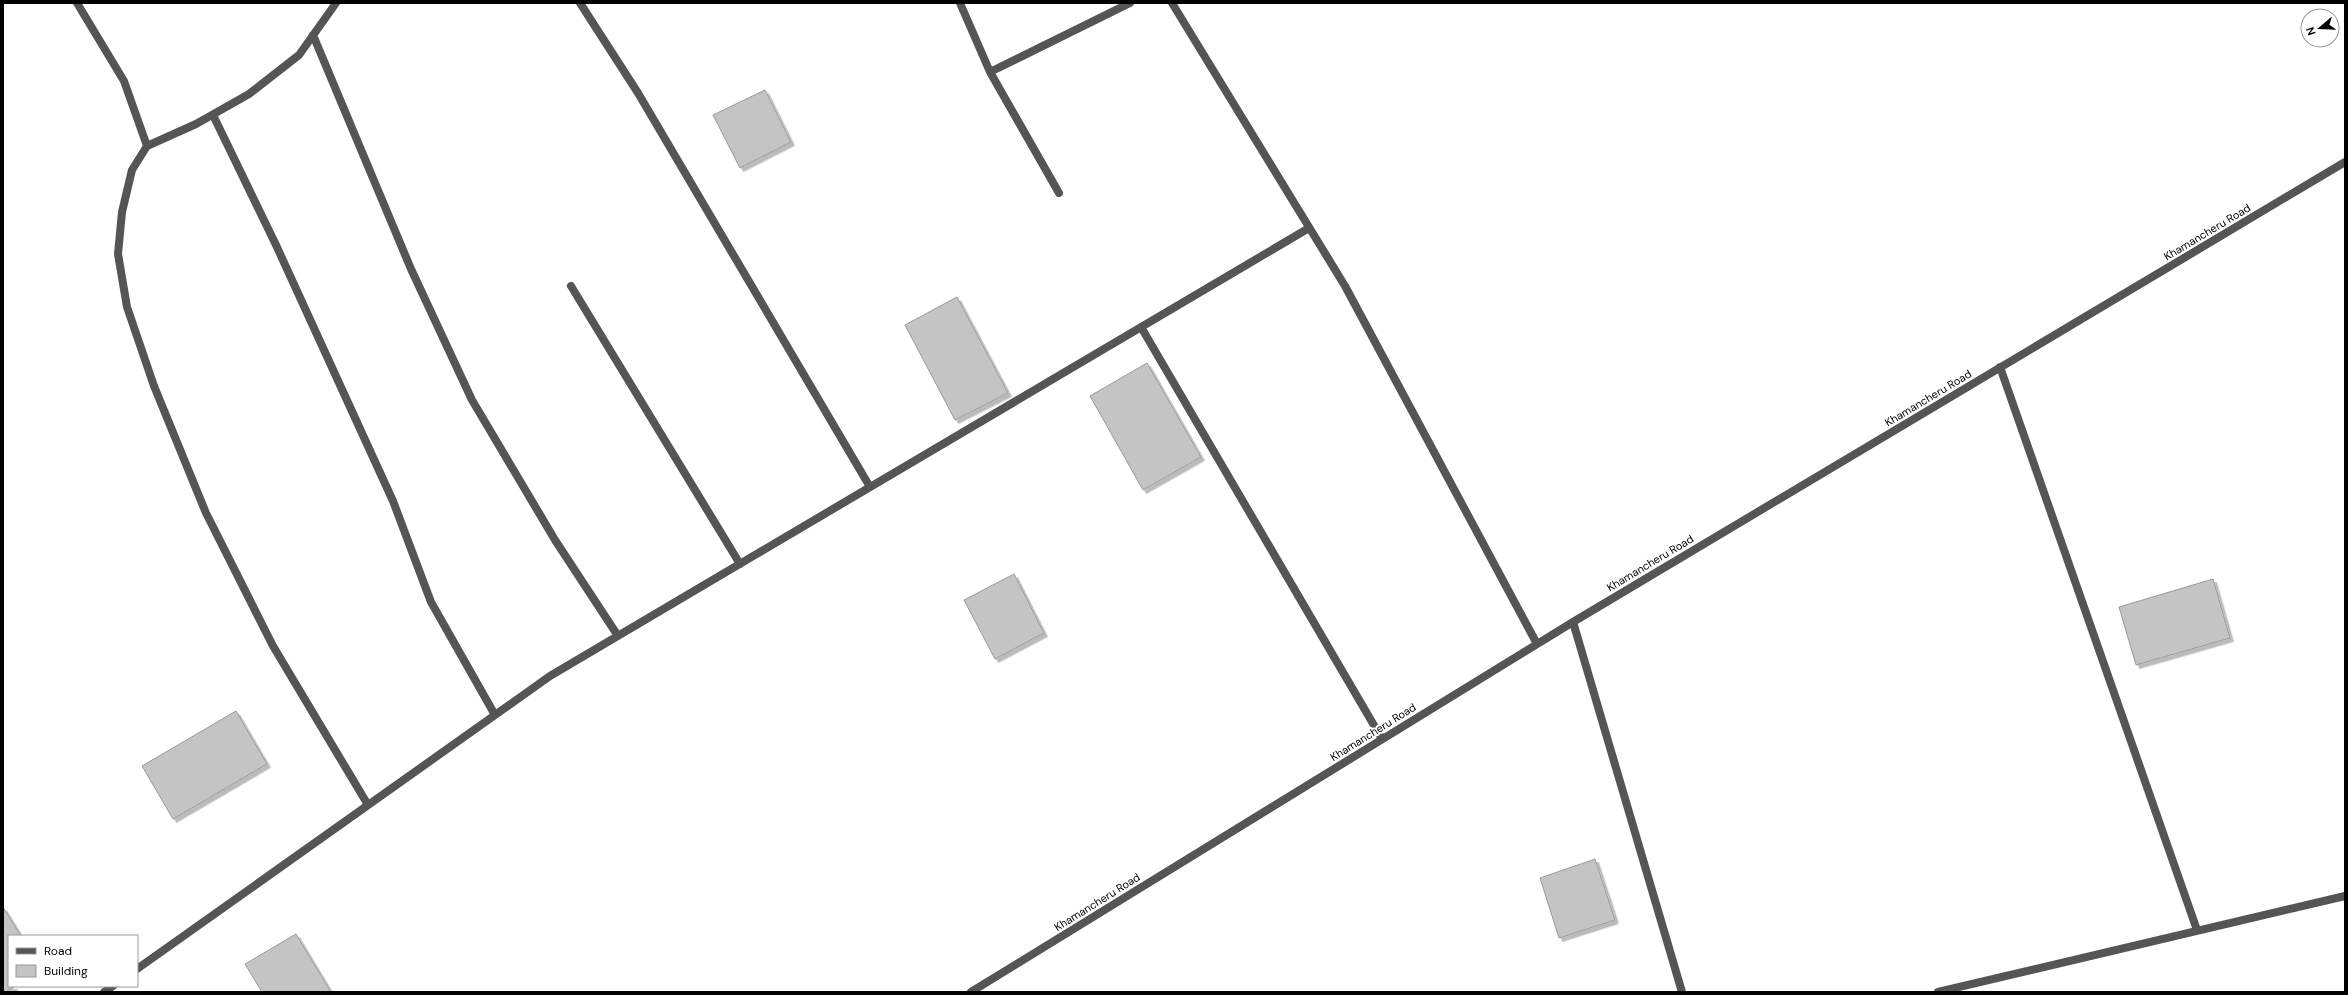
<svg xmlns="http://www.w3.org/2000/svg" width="2348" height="995" viewBox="0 0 2348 995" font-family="'DM Sans',sans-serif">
<defs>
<filter id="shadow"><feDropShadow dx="3.5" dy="3.5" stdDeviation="0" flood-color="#0004"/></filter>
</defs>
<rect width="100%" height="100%" fill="#fff"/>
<path fill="#c4c4c4" stroke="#999" filter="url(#shadow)" d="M765,90L791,142L740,168L713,115Z
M957,297L1008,393L955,420L905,325Z
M1147,363L1201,457L1143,490L1090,396Z
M1014,574L1044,633L995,659L964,600Z
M2213,579L2230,638L2136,665L2119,607Z
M236,711L267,764L173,819L142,766Z
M1595,859L1615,920L1559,938L1540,878Z
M3,907L21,936H9V986H15L6,992H3Z
M296,934L331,992H262L245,964Z"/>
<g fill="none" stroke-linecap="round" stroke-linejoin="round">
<path stroke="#555" stroke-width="8" d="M77,3L124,81L147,146L196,124L249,94L299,55L336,3
M580,3L638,93L870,487
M960,3L990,72L1130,3
M1172,3L1345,286L1537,644
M313,35L411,269L472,400L555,540L618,636
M990,72L1059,193
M213,115L276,245L393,501L431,602L495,715
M147,146L132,170L122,212L118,254L127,307L154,386L206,513L273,646L368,805
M571,286L740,564
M1141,327L1382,739
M2000,367L2197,930
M1573,622L1682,992
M137,969L550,676L1309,228
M104,992L113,986
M971,992L1573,622L2345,162
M1938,992L2345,896"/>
</g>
<g text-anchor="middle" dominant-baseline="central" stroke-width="4" stroke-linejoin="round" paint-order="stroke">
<g font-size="11" fill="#000" stroke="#fff">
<text transform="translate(2207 232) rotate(-31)">Khamancheru Road</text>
<text transform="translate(1928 398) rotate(-31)">Khamancheru Road</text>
<text transform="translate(1650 563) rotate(-31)">Khamancheru Road</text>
<text transform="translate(1373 732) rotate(-32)">Khamancheru Road</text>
<text transform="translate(1097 902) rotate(-32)">Khamancheru Road</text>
</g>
</g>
<rect width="2348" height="995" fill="none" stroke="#000000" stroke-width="8"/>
<rect x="8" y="935" width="130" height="52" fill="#ffffff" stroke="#999999"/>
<rect x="16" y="948" width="20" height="6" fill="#555555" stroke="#999999"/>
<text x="44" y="955" font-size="12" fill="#000000">Road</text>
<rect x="16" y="965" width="20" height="12" fill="#c4c4c4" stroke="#999999"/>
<text x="44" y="975" font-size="12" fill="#000000">Building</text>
<g transform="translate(2320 28) rotate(251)"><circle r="19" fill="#ffffff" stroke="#999999"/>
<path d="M0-3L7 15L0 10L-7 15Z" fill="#000000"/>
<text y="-6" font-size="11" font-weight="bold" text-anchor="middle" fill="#000000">N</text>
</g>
</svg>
